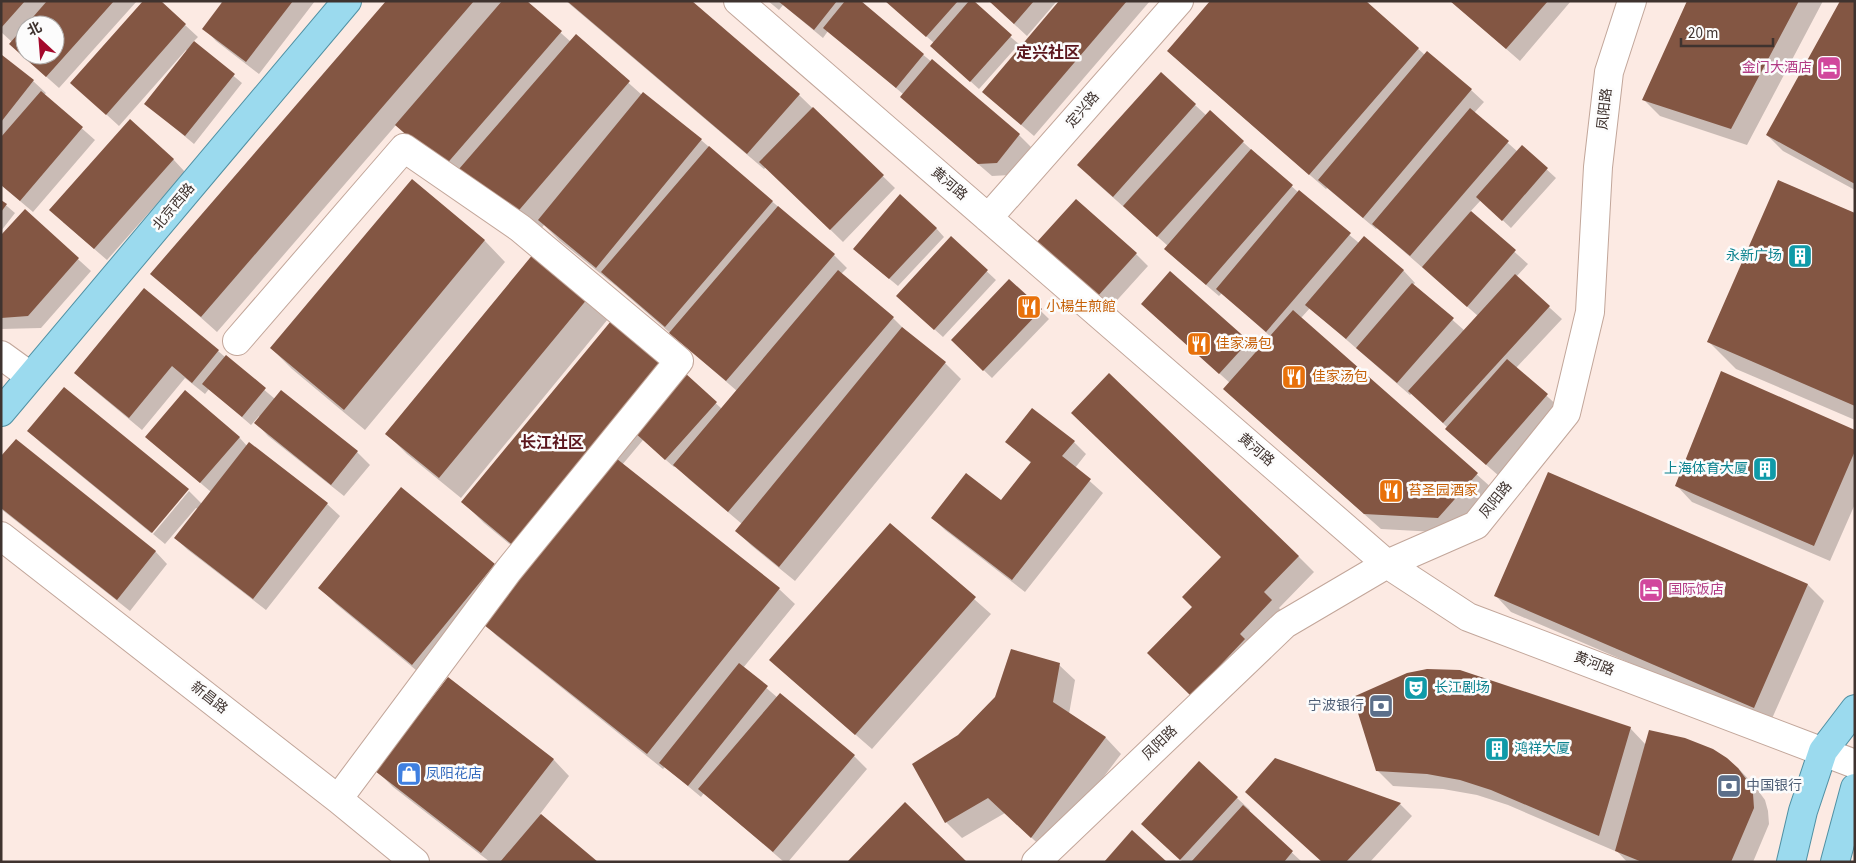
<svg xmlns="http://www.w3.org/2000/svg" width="1856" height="863" viewBox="0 0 1856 863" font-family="'Source Sans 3','Noto Sans SC',sans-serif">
<rect width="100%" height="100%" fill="#fceae3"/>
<path fill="#0003" fill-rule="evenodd" d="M1,1H137L59,88L23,56L12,42L1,32ZM25,25H55V55H25Z
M219,1H315L259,74L216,41L204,28L223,4Z
M388,1H525L571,42L576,36L642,95L701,140L834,255L847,268L841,274L893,318L909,334L945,363L961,379L795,581L752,546L736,531L742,524L690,480L676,466L674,467L643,440L622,465L779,589L795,604L743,668L778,698L780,695L854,756L867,769L788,862H784L704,793L701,797L665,767L663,769L497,636L481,621L428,680L336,604L320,588L402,489L494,565L512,582L529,560L484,523L463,502L685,375L722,409L737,391L616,286L560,241L544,225L535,236L417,146L396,125L217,332L152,274Z
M566,1H690L799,95L895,188L843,242L766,167L764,169Z
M768,1H859L1019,135L1031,147L1010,175L992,176L914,109L901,96L903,94L828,31L823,38L783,5L779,10Z
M886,1H968L1019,44L979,89L940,54L934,43Z
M989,1H1057L1027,36Z
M1061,1H1150L1034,136L983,92Z
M1364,1L1425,55L1471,90L1484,102L1474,113L1518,152L1522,147L1556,178L1511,228L1481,200L1470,212L1528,264L1516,277L1562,319L1516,368L1560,408L1499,476L1459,441L1448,428L1412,393L1410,395L1310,308L1301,318L1493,489L1454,533L1381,529L1240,404L1230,383L1155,316L1248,341L1258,351L1271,337L1222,293L1219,296L1178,261L1166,249L1168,246L1091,178L1161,74L1207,116L1210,112L1299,193L1359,243L1403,270L1415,283L1413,285L1465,331L1478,316L1377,228L1376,229L1327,188L1326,189L1184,66L1168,51Z
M1451,1H1571L1520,61Z
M1689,1H1823L1747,145L1660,116L1644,100Z
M1855,1V190L1783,151L1767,135Z
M185,25L198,37L193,42L242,83L194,144L146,104L188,52L186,50L119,126L72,83Z
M1,58L33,81L46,93L44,95L95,140L33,212L1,185Z
M173,159L185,172L107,260L63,222Z
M412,180L485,241L505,262L365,430L292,369L271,348Z
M1,201L15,213L1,231Z
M25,211L91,271L41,328L1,329V237Z
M1855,215V420L1736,369L1709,342Z
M936,228L944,237L898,286L863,257Z
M951,238L996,280L943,337L906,304Z
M1136,254L1148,266L1110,308L1050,255Z
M534,255L608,319L461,498L407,454L387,434Z
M1009,280L1049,319L992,378L952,340Z
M218,351L275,399L281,391L357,452L370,465L344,496L268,436L256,423L260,418L259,416L251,425L209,389L205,394L185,378L142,430L88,385L75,373Z
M29,431L187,489L151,533L41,443Z
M1855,431V504L1830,561L1692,502L1677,486Z
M147,437H239L247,446L327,504L340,516L266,610L188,550L175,538L198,509L196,508L165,544L153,534L189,491L202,504L211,492Z
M1007,442H1074L1086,454L1075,468L1103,493L1025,592L945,530L933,518L1001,502L1031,463Z
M1,458L155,551L167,564L130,611L1,509Z
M1549,474L1808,585L1824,601L1770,723L1511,612L1496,596Z
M890,525L991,614L872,749L787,675Z
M1298,556L1314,572L1279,608L1287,617L1207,710L1164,669L1194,607L1222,557Z
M1059,665L1075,680L1069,714L1106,738L1121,754L1047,852L1005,813L962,838L946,822Z
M448,679L554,760L569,776L540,814L596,862H490L393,787L377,771Z
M1630,728L1646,745L1738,768L1754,785L1765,800L1768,811L1769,824L1753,862H1627L1616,850L1615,851L1508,805L1477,795L1443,789L1393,786L1377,770Z
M1276,760L1400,804L1412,816L1370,862H1322Z
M1199,763L1237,798L1250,810L1248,812L1302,862H1183L1155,836Z"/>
<path fill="#835643" d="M1,1H25L1,28Z
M47,1H114L46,77L9,44L25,26V55H55V25H26Z
M143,1H161L186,24L106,115L70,83Z
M223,1H293L246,62L202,29Z
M386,1H474L201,317L150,274Z
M502,1H527L562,31L444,167L395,125Z
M567,1H692L800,94L747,154Z
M778,1H837L814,30Z
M845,1H861L924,54L896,88L823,28Z
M885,1H958L926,37Z
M969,1H974L1012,35L970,82L930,46Z
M989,1H1034L1014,24Z
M1059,1H1127L1021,125L982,92Z
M1210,1H1366L1419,48L1309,175L1167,51Z
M1450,1H1548L1506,49Z
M1687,1H1799L1731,129L1642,100Z
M1840,1H1855V184L1766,135Z
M576,34L630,81L514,216L459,169Z
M194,41L235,74L185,136L144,104Z
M1427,51L1472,89L1363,218L1318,180Z
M2,55L34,80L1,122V56Z
M932,59L1020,134L997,163L978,164L900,97Z
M1161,72L1196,104L1113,197L1077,165Z
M41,91L83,127L20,201L1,185V137Z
M643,92L702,139L596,268L538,220Z
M813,107L884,175L830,230L759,162Z
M1470,108L1509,141L1410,256L1372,224Z
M1210,110L1244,141L1157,237L1123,206Z
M130,119L174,159L94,249L49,210Z
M1522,145L1548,168L1502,221L1476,197Z
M709,146L773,201L665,327L601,272Z
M1251,149L1293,185L1206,285L1164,249Z
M412,179L485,240L344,410L270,348Z
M1778,180L1855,213V406L1707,342Z
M1299,190L1351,233L1266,332L1216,289Z
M900,194L937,228L889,279L853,249Z
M1076,199L1137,253L1097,297L1036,243Z
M1,200L7,204L1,212Z
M778,206L835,254L726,381L669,333Z
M25,209L79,258L28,316L1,318V235Z
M1471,211L1516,250L1467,307L1422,267Z
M951,236L988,270L934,330L896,296Z
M1364,236L1404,270L1346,339L1305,305Z
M534,253L588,298L439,478L385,434Z
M838,270L894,317L728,512L673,465Z
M1170,271L1249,341L1219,374L1141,304Z
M1515,274L1550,306L1443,423L1408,391Z
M1009,279L1042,309L983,371L951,340Z
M1412,283L1454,318L1397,383L1356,348Z
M144,288L219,350L192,383L172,366L129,418L74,373Z
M1293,310L1478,473L1438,518L1364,514L1223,389Z
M611,321L666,366L516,548L461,502Z
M902,327L946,362L779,567L735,531Z
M226,355L266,388L242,417L202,384Z
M1507,359L1548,394L1486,465L1445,429Z
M1721,371L1855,430V451L1814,546L1675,486Z
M685,373L717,402L665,460L633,431Z
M1109,373L1299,556L1264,592L1272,600L1240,634L1245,639L1191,696L1147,653L1192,607L1182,597L1221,557L1071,413Z
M64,387L189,489L152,533L27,431Z
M185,390L240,437L200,483L145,437Z
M281,390L358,451L331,485L254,423Z
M1032,408L1075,441L1062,456L1091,479L1012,580L931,518L966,473L1001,500L1031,462L1005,442Z
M16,439L156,551L117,600L1,508V456Z
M249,442L328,503L253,599L174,538Z
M612,455L780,588L647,754L479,621Z
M1548,472L1808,584L1754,708L1494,596Z
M401,487L495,564L412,665L318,588Z
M890,523L976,597L855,735L769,660Z
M1011,649L1060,663L1053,702L1106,737L1031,838L988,798L945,823L912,764L958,735L995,697Z
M739,663L768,686L688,786L659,763Z
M1427,669L1460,670L1631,727L1599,836L1491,790L1460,780L1427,774L1376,771L1353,697L1407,673Z
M448,677L554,759L481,853L375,771Z
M780,693L855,755L773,852L698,789Z
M1649,730L1685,738L1713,749L1727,758L1738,768L1749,783L1753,794L1754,808L1731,862H1642L1615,851Z
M1275,758L1401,803L1346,862H1322L1245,792Z
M1199,761L1238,797L1180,860L1141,824Z
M905,802L967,862H847Z
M1243,805L1293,851L1284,862H1191Z
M541,814L598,862H500Z
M1132,830L1167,862H1104Z"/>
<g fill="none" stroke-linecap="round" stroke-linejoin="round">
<defs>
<path id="minor" d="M738,1L1387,564L1468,617L1855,764
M988,218L1179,1
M237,341L404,148L520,228L679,361L508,571L338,799
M1,355L30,376
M1,536L338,799L415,862
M1036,862L1285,624L1387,564L1476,525L1566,413L1590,312L1598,167L1609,72L1632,1"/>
<path id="major" d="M1,412L347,1
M1791,862L1803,811L1823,751L1855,709
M1835,862L1855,788"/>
</defs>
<use href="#minor" stroke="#c2a69a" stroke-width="30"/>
<use href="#major" stroke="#5090a3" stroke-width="30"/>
<use href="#minor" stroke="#fff" stroke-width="28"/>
<use href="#major" stroke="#9bdaee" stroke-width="28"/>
</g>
<defs>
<symbol id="hotel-square" viewBox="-11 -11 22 22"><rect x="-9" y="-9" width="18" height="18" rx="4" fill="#d1479c" stroke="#fcfcfc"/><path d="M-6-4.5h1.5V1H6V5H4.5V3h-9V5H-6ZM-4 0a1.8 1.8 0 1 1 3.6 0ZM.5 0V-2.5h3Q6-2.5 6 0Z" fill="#fff"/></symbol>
<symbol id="building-square" viewBox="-11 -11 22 22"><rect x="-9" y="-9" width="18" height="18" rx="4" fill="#0f9aa8" stroke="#fcfcfc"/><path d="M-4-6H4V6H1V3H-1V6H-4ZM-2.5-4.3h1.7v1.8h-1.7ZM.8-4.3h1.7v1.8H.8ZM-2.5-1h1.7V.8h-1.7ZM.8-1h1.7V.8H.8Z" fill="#fff"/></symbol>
<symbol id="restaurant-square" viewBox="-11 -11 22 22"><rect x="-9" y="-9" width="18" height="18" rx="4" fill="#e8710a" stroke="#fcfcfc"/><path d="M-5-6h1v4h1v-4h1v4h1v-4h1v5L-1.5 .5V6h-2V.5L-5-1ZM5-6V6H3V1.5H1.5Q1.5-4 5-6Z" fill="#fff"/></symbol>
<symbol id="theatre-square" viewBox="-11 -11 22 22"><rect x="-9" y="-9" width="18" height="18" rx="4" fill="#0f9aa8" stroke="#fcfcfc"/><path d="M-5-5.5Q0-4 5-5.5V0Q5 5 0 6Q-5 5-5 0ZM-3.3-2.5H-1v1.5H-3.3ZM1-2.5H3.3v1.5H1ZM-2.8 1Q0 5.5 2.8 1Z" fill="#fff"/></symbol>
<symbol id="bank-square" viewBox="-11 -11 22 22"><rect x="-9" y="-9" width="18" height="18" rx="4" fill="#5c6f8a" stroke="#fcfcfc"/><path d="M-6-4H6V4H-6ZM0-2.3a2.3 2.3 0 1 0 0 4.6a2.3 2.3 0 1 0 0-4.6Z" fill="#fff"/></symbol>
<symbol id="shop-square" viewBox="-11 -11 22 22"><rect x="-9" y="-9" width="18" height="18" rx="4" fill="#3f7fe0" stroke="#fcfcfc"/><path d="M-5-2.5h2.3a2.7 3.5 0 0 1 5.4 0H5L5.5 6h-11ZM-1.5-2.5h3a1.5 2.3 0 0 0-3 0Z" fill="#fff"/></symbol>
</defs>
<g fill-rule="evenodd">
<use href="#hotel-square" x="1815" y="54" width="28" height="28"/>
<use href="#building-square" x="1786" y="242" width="28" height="28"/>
<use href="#restaurant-square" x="1015" y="293" width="28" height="28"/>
<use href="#restaurant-square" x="1185" y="330" width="28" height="28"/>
<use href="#restaurant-square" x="1280" y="363" width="28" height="28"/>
<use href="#building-square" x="1751" y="455" width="28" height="28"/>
<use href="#restaurant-square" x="1377" y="477" width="28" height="28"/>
<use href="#hotel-square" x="1637" y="576" width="28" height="28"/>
<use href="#theatre-square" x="1402" y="674" width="28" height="28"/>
<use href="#bank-square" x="1367" y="692" width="28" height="28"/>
<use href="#building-square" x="1483" y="735" width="28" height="28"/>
<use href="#shop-square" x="395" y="760" width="28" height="28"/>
<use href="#bank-square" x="1715" y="772" width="28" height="28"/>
</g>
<g text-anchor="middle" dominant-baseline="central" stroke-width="5" stroke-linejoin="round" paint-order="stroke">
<g font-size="14" fill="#b23c85" stroke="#fcfcfc" text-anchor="end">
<text x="1812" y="68">金门大酒店</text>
<text x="1668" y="590" text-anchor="start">国际饭店</text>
</g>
<g font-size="14" fill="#3f332f" stroke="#fcfcfc">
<text transform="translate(1605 109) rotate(-84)">凤阳路</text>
<text transform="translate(1083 110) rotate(-49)">定兴路</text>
<text transform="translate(949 184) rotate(41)">黄河路</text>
<text transform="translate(174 207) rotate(-50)">北京西路</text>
<text transform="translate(1256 450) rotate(41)">黄河路</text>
<text transform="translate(1496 500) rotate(-51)">凤阳路</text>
<text transform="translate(1594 664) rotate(21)">黄河路</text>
<text transform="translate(209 698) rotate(38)">新昌路</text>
<text transform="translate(1160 743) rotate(-44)">凤阳路</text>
</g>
<g font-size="14" fill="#0d838f" stroke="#fcfcfc" text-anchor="end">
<text x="1782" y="256">永新广场</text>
<text x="1748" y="469">上海体育大厦</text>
<text x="1434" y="688" text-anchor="start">长江剧场</text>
<text x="1514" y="749" text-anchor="start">鸿祥大厦</text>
</g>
<g font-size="14" fill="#c56008" stroke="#fcfcfc" text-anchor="start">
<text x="1046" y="307">小楊生煎館</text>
<text x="1216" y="344">佳家湯包</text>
<text x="1312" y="377">佳家汤包</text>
<text x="1408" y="491">苔圣园酒家</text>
</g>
<g font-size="14" fill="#4e5e75" stroke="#fcfcfc" text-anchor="end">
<text x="1364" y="706">宁波银行</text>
<text x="1746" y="786" text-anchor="start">中国银行</text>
</g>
<g font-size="14" fill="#366cbe" stroke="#fcfcfc" text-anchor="start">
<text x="426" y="774">凤阳花店</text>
</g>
<g font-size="16" font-weight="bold" fill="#5b161d" stroke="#fcfcfc">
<text x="1048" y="53">定兴社区</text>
<text x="552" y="443">长江社区</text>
</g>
</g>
<rect width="1856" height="863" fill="none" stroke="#3f332f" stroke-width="5"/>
<g transform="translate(40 40) rotate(334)"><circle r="24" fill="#fcfcfc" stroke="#b0acaa"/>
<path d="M0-4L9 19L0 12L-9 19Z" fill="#a4082b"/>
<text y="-8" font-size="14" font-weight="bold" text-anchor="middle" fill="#3f332f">北</text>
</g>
<path d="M1681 38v8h92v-8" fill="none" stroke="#3f332f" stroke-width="2.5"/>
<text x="1688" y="38" font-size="15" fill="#3f332f" stroke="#fcfcfc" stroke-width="4" paint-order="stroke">20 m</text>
</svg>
